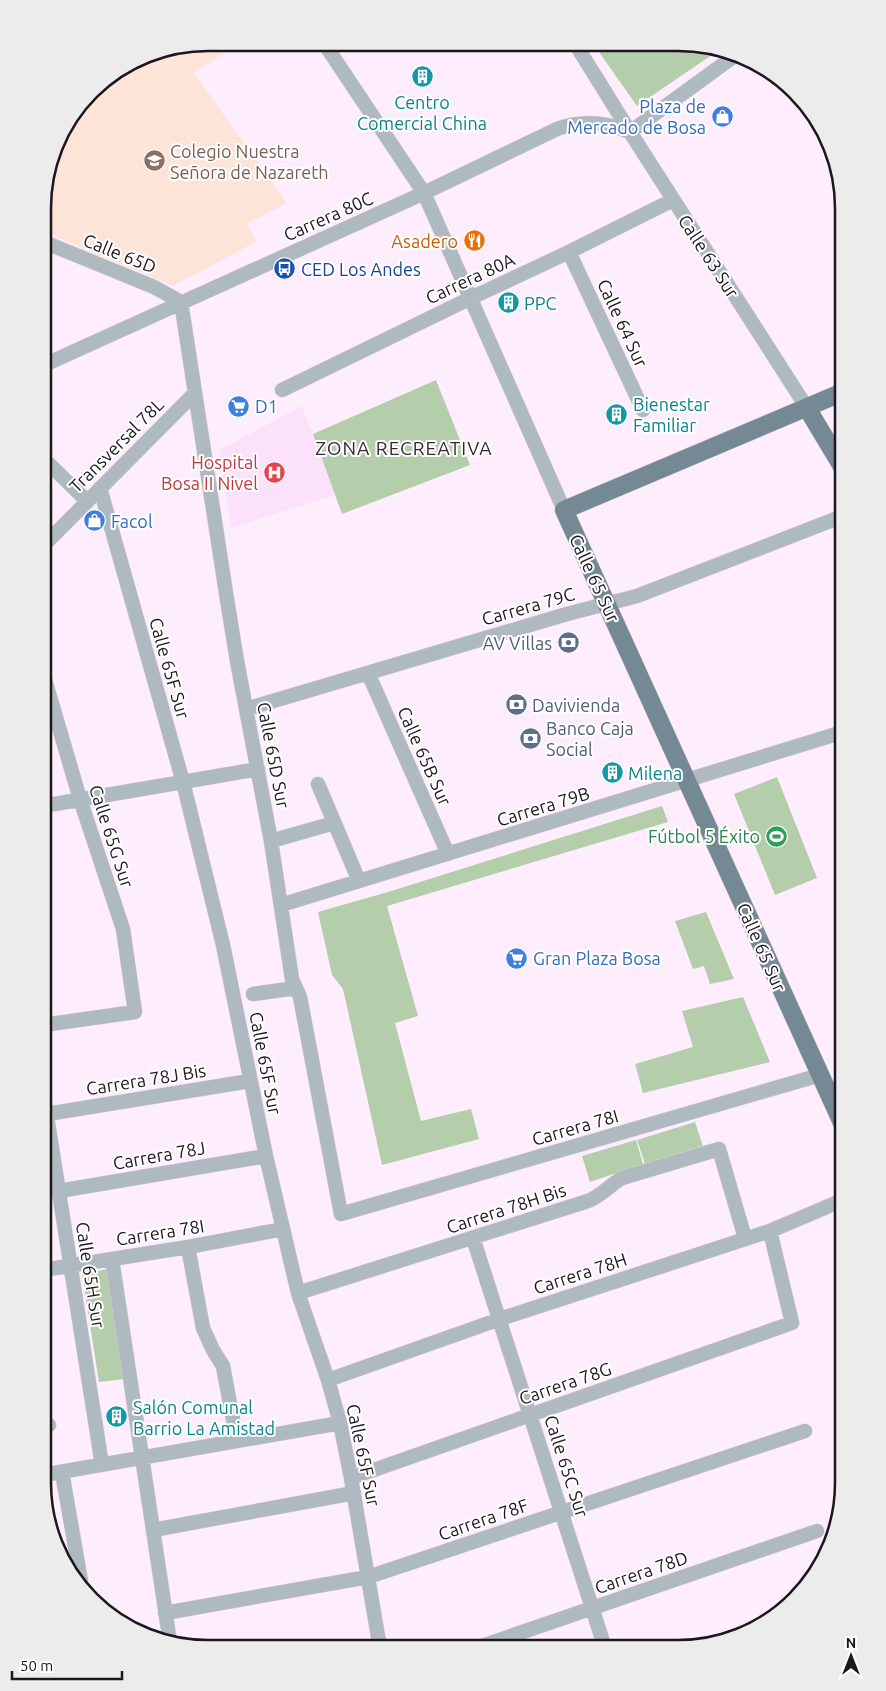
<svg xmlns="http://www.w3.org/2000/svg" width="886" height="1691" viewBox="0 0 886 1691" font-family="Ubuntu,sans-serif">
<rect width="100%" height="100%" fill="#feeefd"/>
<path fill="#fbe1fa" d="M302,406L335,495L231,528L219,450Z"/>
<path fill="#fce4d9" d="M208,43H235L237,45L194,73L287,203L247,223L256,242L173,286L44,232V187L60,135L99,84L145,55Z"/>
<path fill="#b4cdaa" d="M594,45L710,46L719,50L637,106Z
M436,380L470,465L342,514L313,434Z
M777,777L817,878L775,895L734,794Z
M662,806L668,822L387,906L418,1016L395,1023L421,1121L471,1109L479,1139L382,1165L343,989L332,975L318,912L388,892Z
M706,912L734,979L710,984L704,966L693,969L675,921Z
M743,997L770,1062L643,1093L635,1064L693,1047L682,1011Z
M695,1122L703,1146L645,1164L637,1140Z
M636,1140L643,1164L590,1182L582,1156Z
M108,1269L125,1379L99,1382L82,1274Z"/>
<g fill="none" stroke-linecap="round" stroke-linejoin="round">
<defs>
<path id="minor" d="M324,43L424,193L564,510
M576,45L630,132L807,408
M630,132L733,57
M44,242L154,287L181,302
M569,252L643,410
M181,302L226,593L237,661L271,841L292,979L300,997L341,1214L820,1075
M44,365L424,193L557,129C581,120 606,122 630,132
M282,390L471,298L569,252L673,200
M44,459L87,501
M100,488L183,782L223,945L266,1156L298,1293L328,1380L340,1423L351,1478L380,1648
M43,546L195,393
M368,673L448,854
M246,709L567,614L637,596L843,516
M318,784L359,881
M43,806L258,769
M271,841L334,823
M281,905L843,732
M253,994L296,988
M43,1025L135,1012L123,929L80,799L43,673
M43,1091L102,1465
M47,1114L250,1081
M59,1191L266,1156
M473,1238L605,1648
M188,1247L203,1328L213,1350L223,1366L237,1441
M112,1259L170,1642
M43,1270L188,1247L283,1229
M298,1293L588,1201C601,1196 610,1185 622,1178L719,1149L745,1238
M328,1380L500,1319L770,1231L843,1200
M43,1426L49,1425
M62,1472L81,1581
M43,1475L340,1423
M351,1478L792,1323L770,1231
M153,1530L354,1493
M165,1613L368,1577L805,1431
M476,1648L817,1531"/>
<path id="major" d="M807,408L843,468
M843,1125L564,510L843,392"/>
</defs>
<use href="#minor" stroke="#dacbd9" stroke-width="15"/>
<use href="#major" stroke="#dacbd9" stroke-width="19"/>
<use href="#minor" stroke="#aebabf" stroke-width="14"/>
<use href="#major" stroke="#748993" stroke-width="18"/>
</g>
<defs>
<symbol id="building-disc" viewBox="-11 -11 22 22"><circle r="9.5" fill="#0f9aa8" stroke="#fff"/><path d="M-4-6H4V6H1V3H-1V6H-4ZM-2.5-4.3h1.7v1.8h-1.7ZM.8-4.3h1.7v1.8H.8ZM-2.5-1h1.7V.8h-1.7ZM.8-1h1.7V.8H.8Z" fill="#fff"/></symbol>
<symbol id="shop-disc" viewBox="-11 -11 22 22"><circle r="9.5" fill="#3f7fe0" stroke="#fff"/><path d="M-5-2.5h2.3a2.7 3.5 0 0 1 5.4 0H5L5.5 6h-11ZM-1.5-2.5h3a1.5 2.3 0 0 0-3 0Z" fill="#fff"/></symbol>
<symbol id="school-disc" viewBox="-11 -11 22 22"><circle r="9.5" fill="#8d6e63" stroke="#fff"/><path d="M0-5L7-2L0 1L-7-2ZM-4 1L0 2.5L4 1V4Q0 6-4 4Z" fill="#fff"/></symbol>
<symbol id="restaurant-disc" viewBox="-11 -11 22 22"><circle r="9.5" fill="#e8710a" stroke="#fff"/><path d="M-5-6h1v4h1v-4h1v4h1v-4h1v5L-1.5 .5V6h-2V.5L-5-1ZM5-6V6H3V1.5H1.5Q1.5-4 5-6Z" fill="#fff"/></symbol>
<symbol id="bus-disc" viewBox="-11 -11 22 22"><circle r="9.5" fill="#1a4fb4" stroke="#fff"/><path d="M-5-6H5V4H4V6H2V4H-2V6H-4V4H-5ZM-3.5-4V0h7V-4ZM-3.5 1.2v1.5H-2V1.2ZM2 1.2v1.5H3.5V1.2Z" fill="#fff"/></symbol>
<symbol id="supermarket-disc" viewBox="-11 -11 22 22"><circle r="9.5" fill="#3f7fe0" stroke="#fff"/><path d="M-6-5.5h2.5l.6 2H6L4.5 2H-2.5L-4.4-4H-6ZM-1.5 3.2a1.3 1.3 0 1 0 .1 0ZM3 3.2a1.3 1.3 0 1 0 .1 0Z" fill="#fff"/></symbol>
<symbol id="hospital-disc" viewBox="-11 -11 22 22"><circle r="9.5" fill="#e0444e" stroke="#fff"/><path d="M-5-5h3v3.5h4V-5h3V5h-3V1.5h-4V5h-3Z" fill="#fff"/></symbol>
<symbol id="bank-disc" viewBox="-11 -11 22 22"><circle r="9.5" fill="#5c6f8a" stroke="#fff"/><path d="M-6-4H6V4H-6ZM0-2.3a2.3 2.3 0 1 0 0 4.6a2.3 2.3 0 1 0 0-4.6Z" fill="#fff"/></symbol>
<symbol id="stadium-disc" viewBox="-11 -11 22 22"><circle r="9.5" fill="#2e9e5b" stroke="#fff"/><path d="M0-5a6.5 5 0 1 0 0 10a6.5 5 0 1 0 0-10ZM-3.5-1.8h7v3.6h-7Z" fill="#fff"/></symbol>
</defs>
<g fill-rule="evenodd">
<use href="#building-disc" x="410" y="64" width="25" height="25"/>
<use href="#shop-disc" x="710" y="104" width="25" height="25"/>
<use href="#school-disc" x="142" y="148" width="25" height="25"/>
<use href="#restaurant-disc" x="462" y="228" width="25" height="25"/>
<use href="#bus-disc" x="272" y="256" width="25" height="25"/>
<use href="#building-disc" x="496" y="290" width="25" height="25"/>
<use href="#supermarket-disc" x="226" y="394" width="25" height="25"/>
<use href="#building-disc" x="604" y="402" width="25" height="25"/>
<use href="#hospital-disc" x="262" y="460" width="25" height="25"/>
<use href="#shop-disc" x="82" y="508" width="25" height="25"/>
<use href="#bank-disc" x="556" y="630" width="25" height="25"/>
<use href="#bank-disc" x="504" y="692" width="25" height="25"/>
<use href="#bank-disc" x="518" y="726" width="25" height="25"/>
<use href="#building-disc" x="600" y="760" width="25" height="25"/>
<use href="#stadium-disc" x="764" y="824" width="25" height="25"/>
<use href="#supermarket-disc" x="504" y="946" width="25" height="25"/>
<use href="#building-disc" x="104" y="1404" width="25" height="25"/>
</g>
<g text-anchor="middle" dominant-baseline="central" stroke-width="4" stroke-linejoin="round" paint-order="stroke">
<g font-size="18" fill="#0d838f" stroke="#fff" text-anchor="start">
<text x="422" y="102" text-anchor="middle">Centro<tspan x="422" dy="21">Comercial China</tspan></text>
<text x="524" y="303">PPC</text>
<text x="633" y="404">Bienestar<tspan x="633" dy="21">Familiar</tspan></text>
<text x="628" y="773">Milena</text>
<text x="133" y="1407">Salón Comunal<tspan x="133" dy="21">Barrio La Amistad</tspan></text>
</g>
<g font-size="18" fill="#366cbe" stroke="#fff" text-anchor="start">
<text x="706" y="106" text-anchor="end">Plaza de<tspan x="706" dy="21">Mercado de Bosa</tspan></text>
<text x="255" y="406">D1</text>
<text x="111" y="521">Facol</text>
<text x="533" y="958">Gran Plaza Bosa</text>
</g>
<g font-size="18" fill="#785e54" stroke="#fff" text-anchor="start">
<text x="170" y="151">Colegio Nuestra<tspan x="170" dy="21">Señora de Nazareth</tspan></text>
</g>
<g font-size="18" fill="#1d161d" stroke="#fff">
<text transform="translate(328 216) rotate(-24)">Carrera 80C</text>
<text transform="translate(120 253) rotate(22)">Calle 65D</text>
<text transform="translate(709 256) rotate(57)">Calle 63 Sur</text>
<text transform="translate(470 278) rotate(-25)">Carrera 80A</text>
<text transform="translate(623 323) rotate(65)">Calle 64 Sur</text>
<text transform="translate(116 445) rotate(-45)">Transversal 78L</text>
<text transform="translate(595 578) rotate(65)">Calle 65 Sur</text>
<text transform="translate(528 606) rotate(-16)">Carrera 79C</text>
<text transform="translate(170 668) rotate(74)">Calle 65F Sur</text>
<text transform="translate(274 755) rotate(79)">Calle 65D Sur</text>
<text transform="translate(425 756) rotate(66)">Calle 65B Sur</text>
<text transform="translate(543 806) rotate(-17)">Carrera 79B</text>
<text transform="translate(112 836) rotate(72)">Calle 65G Sur</text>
<text transform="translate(762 947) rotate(66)">Calle 65 Sur</text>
<text transform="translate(266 1063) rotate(79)">Calle 65F Sur</text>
<text transform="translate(146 1079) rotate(-9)">Carrera 78J Bis</text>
<text transform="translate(575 1127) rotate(-16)">Carrera 78I</text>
<text transform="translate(159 1155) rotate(-10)">Carrera 78J</text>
<text transform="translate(506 1208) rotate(-18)">Carrera 78H Bis</text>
<text transform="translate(160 1232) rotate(-9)">Carrera 78I</text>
<text transform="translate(580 1273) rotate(-18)">Carrera 78H</text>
<text transform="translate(91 1275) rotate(81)">Calle 65H Sur</text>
<text transform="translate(565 1383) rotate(-19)">Carrera 78G</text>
<text transform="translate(364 1455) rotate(78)">Calle 65F Sur</text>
<text transform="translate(567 1466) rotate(72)">Calle 65C Sur</text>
<text transform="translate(483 1519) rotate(-19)">Carrera 78F</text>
<text transform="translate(641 1572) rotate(-19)">Carrera 78D</text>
</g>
<g font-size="18" fill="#c56008" stroke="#fff" text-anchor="end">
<text x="458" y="241">Asadero</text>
</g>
<g font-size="18" fill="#164399" stroke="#fff" text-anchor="start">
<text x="301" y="269">CED Los Andes</text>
</g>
<g font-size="18" fill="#be3a42" stroke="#fff" text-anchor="end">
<text x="258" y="462">Hospital<tspan x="258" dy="21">Bosa II Nivel</tspan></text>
</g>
<g font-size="18" fill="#4e5e75" stroke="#fff" text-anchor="start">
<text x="552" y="643" text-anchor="end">AV Villas</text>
<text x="532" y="705">Davivienda</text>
<text x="546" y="728">Banco Caja<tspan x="546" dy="21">Social</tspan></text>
</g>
<g font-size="18" fill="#27864d" stroke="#fff" text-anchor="end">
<text x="760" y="836">Fútbol 5 Éxito</text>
</g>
<g font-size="19" letter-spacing="1" fill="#362736" stroke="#fff">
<text x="404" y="448">ZONA RECREATIVA</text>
</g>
</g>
<path d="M0 0H886V1691H0ZM208 51H678A157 157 0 0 1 835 208V1483A157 157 0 0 1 678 1640H208A157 157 0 0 1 51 1483V208A157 157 0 0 1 208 51Z" fill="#edeced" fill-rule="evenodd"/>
<path fill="none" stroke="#1d161d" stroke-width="2.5" d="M208 51H678A157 157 0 0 1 835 208V1483A157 157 0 0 1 678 1640H208A157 157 0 0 1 51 1483V208A157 157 0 0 1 208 51Z"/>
<g transform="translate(851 1656)" stroke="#ffffff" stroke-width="4" paint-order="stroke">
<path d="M0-4L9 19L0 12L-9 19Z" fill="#1d161d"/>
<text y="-8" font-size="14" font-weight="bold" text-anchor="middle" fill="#1d161d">N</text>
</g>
<path d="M12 1671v8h110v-8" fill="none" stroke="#1d161d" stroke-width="2.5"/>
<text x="20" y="1671" font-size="15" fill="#1d161d" stroke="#ffffff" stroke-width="4" paint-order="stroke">50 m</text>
</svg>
